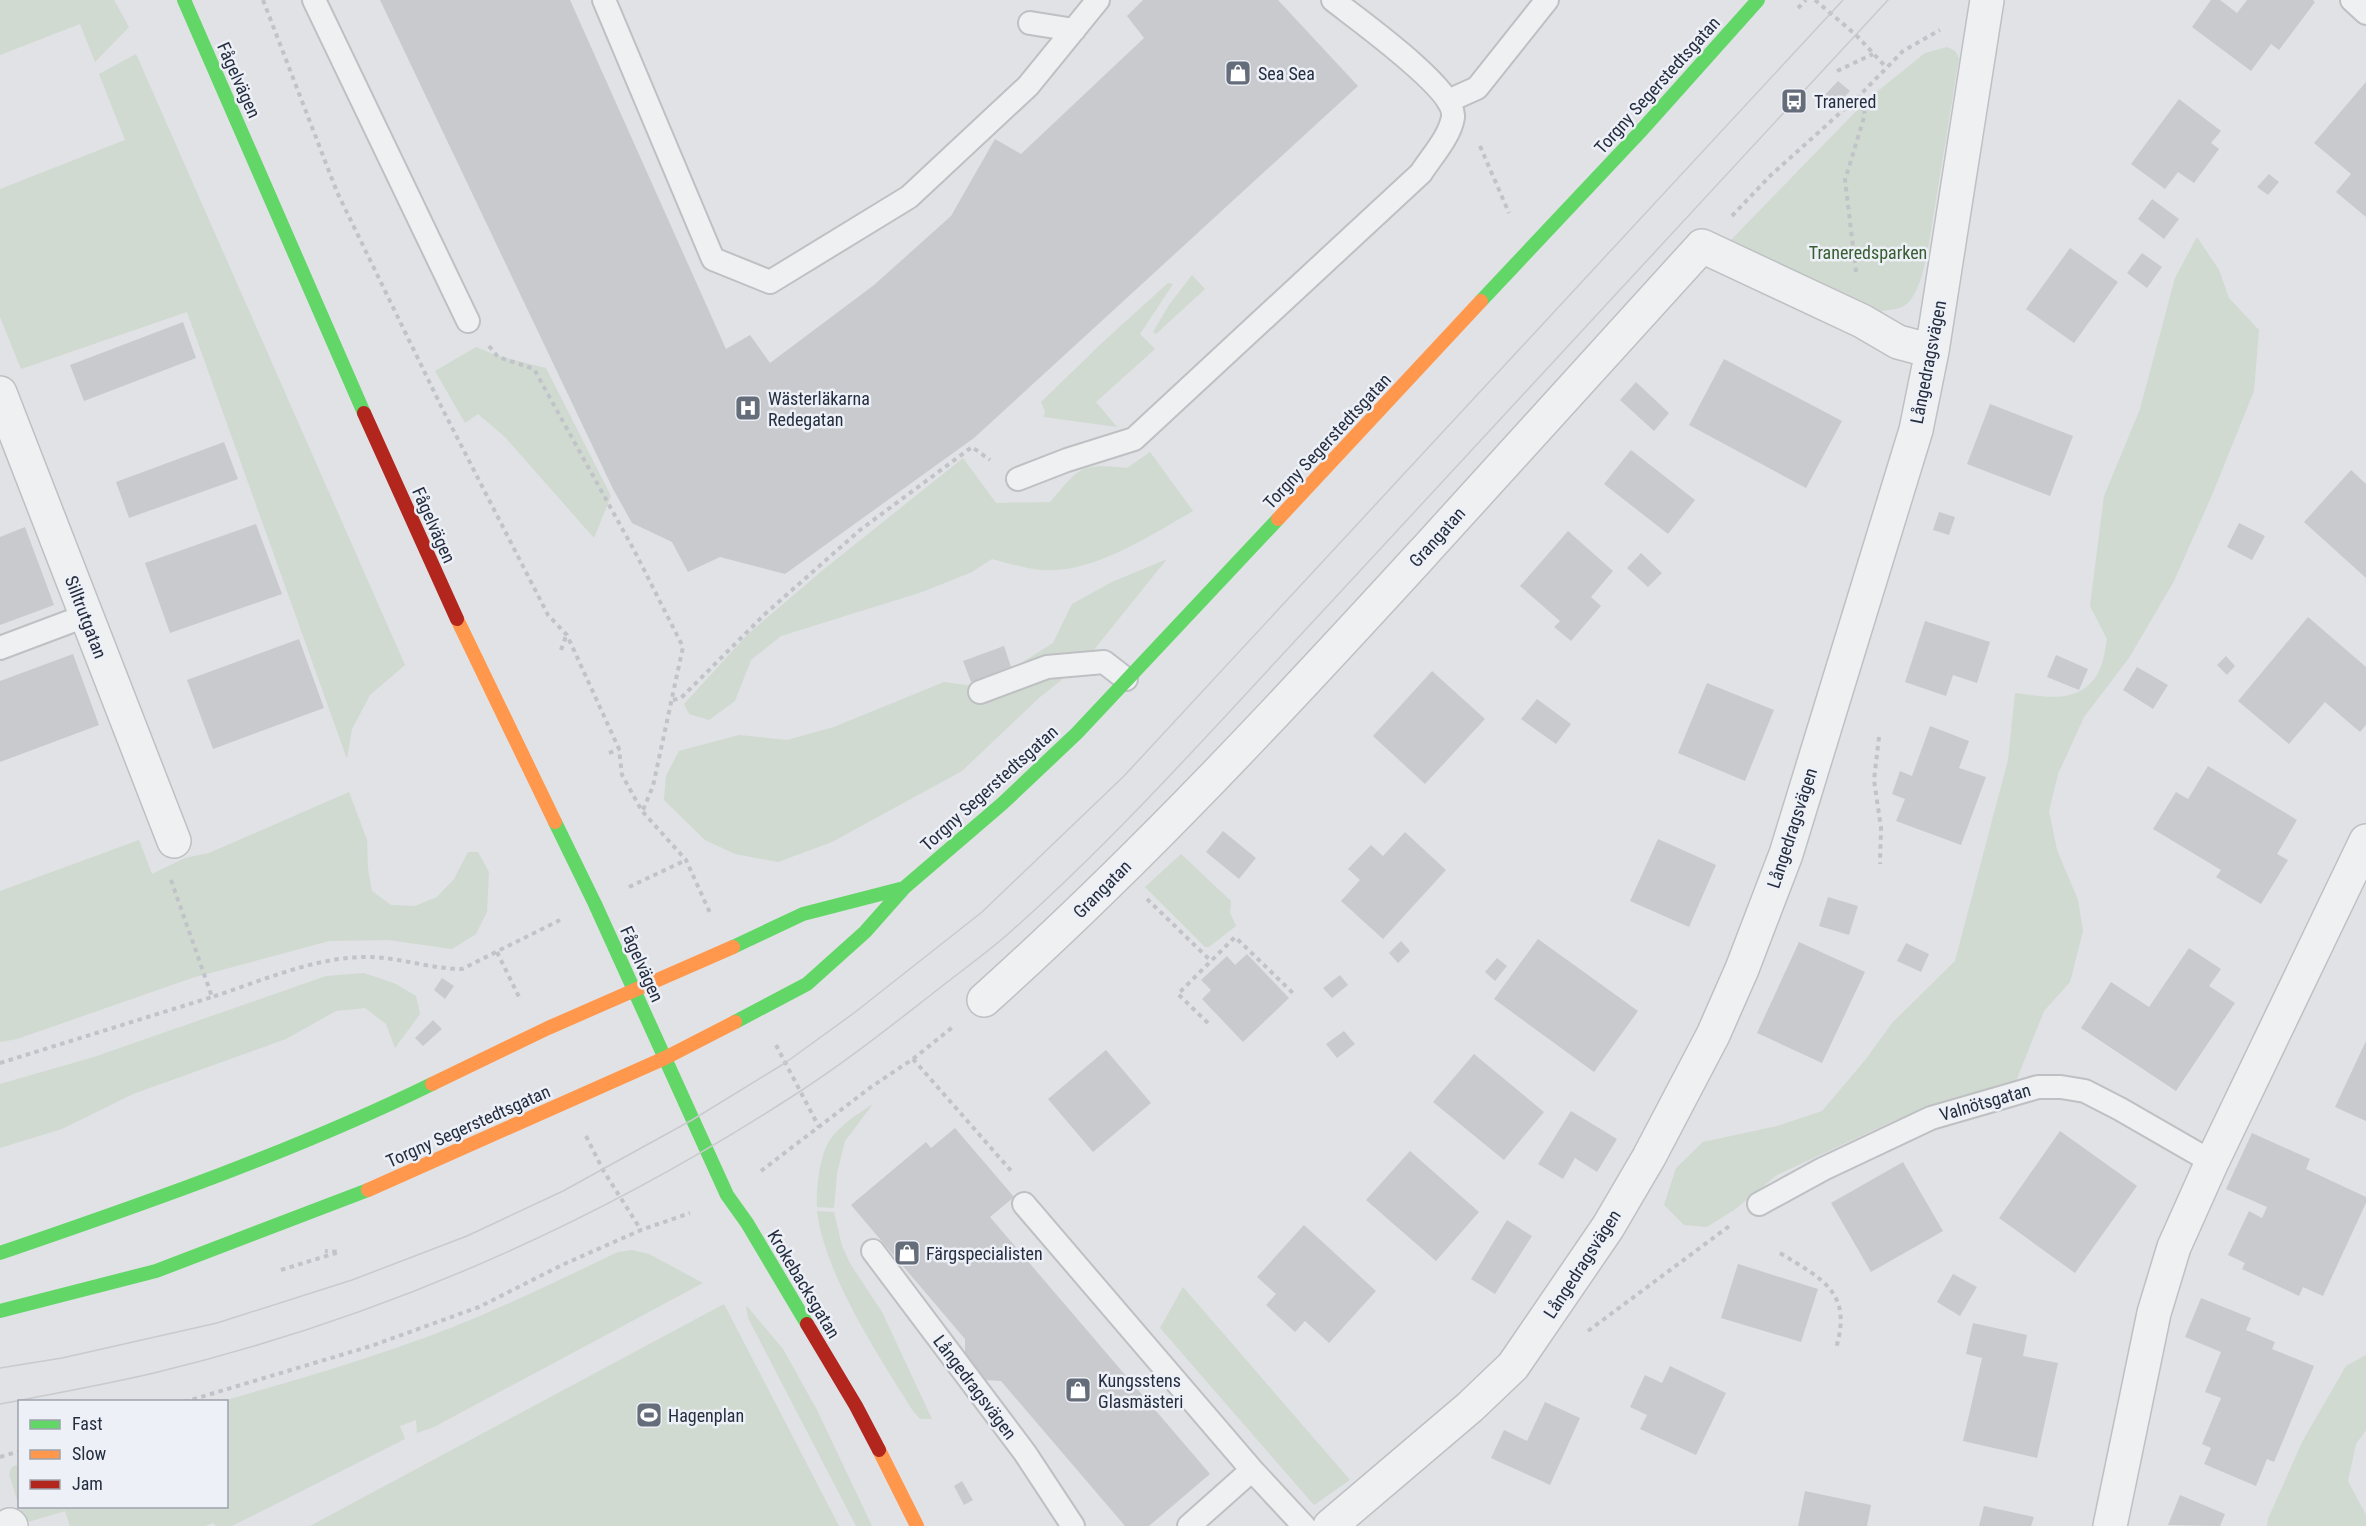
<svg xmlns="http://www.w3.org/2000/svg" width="2366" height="1526" viewBox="0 0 2366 1526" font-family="'Roboto Condensed',sans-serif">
<rect width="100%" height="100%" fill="#e0e2e5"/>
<path fill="#d0dad0" d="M0,0H114L129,27L95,62L80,24L0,55Z
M1947,47L1955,51L1959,58L1929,243C1926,260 1919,300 1902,307C1895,310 1886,310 1878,312L1724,247L1868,99L1925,53Z
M136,54L405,665L370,695L352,729L347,759L187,312L21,369L0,317V189L125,140L99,74Z
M2197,237L2219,270L2229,298L2259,330L2254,391L2212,495L2174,581L2129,658L2084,717L2058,774L2049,811L2057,850L2078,900L2083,931L2070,982L2044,1011L2014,1086L1973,1094L1891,1122L1777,1175L1734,1210L1707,1227L1684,1225L1664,1205L1676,1168L1703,1142L1777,1126L1822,1111L1866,1059L1892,1023L1955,961L2008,760L2015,693C2046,697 2082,705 2099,671C2104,662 2105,649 2107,639L2090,606L2104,496L2140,409L2175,278Z
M1192,275L1205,289L1156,334L1153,332L1169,305Z
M1168,283L1173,284L1140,334L1155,349L1096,402L1117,427L1044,417L1045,411L1041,402L1104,341Z
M476,347L498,356L546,368L611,496L594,538L505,437L478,414L465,423L435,371Z
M1150,452L1193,511C1151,535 1093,574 1042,570C1026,569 1008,563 992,559L972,572L922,592L781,636L751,660L735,701L709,720L689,714L684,704L748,634L823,570L963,458L996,503L1050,502C1080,468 1078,463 1127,468Z
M1167,559L1084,662L1040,697L962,771L832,842L778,862L735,854L705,840L664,800L666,776L679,751L739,735L787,740L834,727L944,682L973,686L1013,668L1053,643L1072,604L1112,582Z
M349,792L367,840L368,869L372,891L391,905L415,906L437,897L454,879L468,852H478L489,872L487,912L476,934L452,949L388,940L329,941L192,978L17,1039L0,1042V891L139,840L152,874L185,858L209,853Z
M1181,854L1231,901L1230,913L1236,926L1209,947H1205L1145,887Z
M364,973L396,984L416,996L420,1014L395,1048L386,1024L365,1008L336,1011L286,1039L133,1094L62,1129L0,1148V1084L94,1057L326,976Z
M873,1104L845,1141L837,1173L834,1208L817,1207C816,1189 820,1151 832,1137C842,1124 859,1113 873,1104Z
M817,1211L834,1212L842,1246L851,1265L882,1312L932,1419H920L913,1411C878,1355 825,1275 817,1211Z
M632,1250L649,1254L703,1283L434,1427L417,1433L416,1420L400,1426L405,1439L232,1526H216L213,1523L205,1526H70L65,1511L25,1523L20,1507L226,1506V1402L223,1401C310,1376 397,1351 480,1316C527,1296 572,1274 618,1252Z
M1183,1287L1350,1480L1314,1505L1160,1328Z
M724,1304L839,1526H310Z
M746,1305L783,1349L817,1410L872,1526H856L748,1318Z
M2366,1355V1430L2356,1444L2348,1481L2366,1515V1526H2267L2268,1519L2302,1442L2346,1366Z
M19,1464V1506L9,1474L12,1467Z"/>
<path fill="#c8cacd" d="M380,0H570L726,349L750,335L770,363L874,285L951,216L995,139L1021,154L1144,38L1127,16L1143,0H1278L1358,86L974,438L785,574L720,557L688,572L672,542L632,523L613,489Z
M2211,0H2220L2237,13L2247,0H2313L2315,2L2279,50L2271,44L2251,71L2192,27Z
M1838,81L1850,91L1833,109L1821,99Z
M2366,82V217L2336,192L2351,174L2314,143Z
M2179,99L2221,131L2211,143L2219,149L2194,183L2178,172L2165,189L2131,164Z
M2269,174L2279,182L2268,195L2257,187Z
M2152,199L2179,219L2164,239L2138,219Z
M2070,248L2118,282L2074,343L2026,309Z
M2142,253L2162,267L2147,288L2127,273Z
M183,322L196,358L84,401L70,365Z
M1724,359L1842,421L1806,488L1689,425Z
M1636,382L1669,413L1654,431L1620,400Z
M1990,404L2073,436L2050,496L1967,464Z
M224,442L238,479L129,518L116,482Z
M1631,450L1695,500L1668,534L1604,484Z
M2351,470L2366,484V578L2304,522Z
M1939,512L1955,517L1949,535L1933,530Z
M2239,523L2265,536L2252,560L2227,547Z
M256,524L282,594L170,633L145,563Z
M25,527L54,605L0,625V537Z
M1568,531L1613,571L1591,597L1601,606L1571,641L1554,627L1560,621L1520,586Z
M1641,553L1662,573L1648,587L1627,568Z
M2308,617L2366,667V725L2360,732L2325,702L2289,744L2238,701Z
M1925,621L1990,642L1977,683L1953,675L1946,696L1905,682Z
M299,639L324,708L213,749L187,680Z
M1004,646L1011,667L971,682L963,661Z
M73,654L99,725L0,762V681Z
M2056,655L2088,669L2079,690L2047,677Z
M2226,656L2235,666L2227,675L2217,665Z
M2137,667L2168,685L2153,709L2123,690Z
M1432,671L1485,719L1425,784L1373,736Z
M1707,683L1774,710L1745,781L1678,753Z
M1537,699L1571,724L1556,744L1521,719Z
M1930,726L1969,741L1959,768L1986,777L1961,845L1896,821L1905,799L1892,794L1900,771L1912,776Z
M2208,766L2297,820L2277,854L2288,860L2261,904L2216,877L2221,870L2153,829L2176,792L2188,799Z
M1223,831L1256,858L1239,879L1206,852Z
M1405,832L1446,870L1383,939L1341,901L1360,880L1348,869L1371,845L1383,856Z
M1658,839L1716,865L1689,927L1630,901Z
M1828,897L1858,906L1849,935L1819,926Z
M1538,939L1638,1011L1594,1072L1494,999Z
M1401,941L1410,951L1398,963L1389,953Z
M1799,942L1865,972L1822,1063L1757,1033Z
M1906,943L1929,954L1921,972L1897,961Z
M2189,948L2221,969L2209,986L2235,1003L2176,1091L2081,1028L2111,982L2149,1007Z
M1247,954L1289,998L1243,1042L1202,999L1211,990L1201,980L1227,956L1235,965Z
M1497,958L1507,966L1495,981L1485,972Z
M1340,975L1348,985L1332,998L1323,988Z
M442,978L454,986L445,999L434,990Z
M433,1020L442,1029L423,1046L415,1038Z
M1344,1031L1355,1044L1337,1058L1326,1044Z
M2366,1041V1121L2335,1107Z
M1106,1050L1151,1103L1093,1152L1048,1099Z
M1474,1054L1544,1112L1504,1160L1433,1102Z
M1571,1111L1617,1139L1597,1172L1575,1158L1563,1179L1538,1164Z
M955,1128L1014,1197L990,1217L1210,1474L1149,1526H1125L1001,1381L986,1380L965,1355V1339L851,1205L926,1142L931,1148Z
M2060,1131L2137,1186L2075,1273L1999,1218Z
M2252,1133L2310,1159L2306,1169L2366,1197V1203L2323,1296L2303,1287L2299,1296L2242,1269L2245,1263L2228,1255L2249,1211L2262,1218L2267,1207L2226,1189Z
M1410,1151L1479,1212L1436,1261L1366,1200Z
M1903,1162L1943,1231L1871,1272L1831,1203Z
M1507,1220L1532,1236L1495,1294L1471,1279Z
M1304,1225L1376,1291L1329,1343L1305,1321L1295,1332L1266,1305L1276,1294L1257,1277Z
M1738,1264L1818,1289L1801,1342L1721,1318Z
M1953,1274L1977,1287L1960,1316L1937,1302Z
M2201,1298L2251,1318L2246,1330L2275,1342L2272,1349L2314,1366L2274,1462L2267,1459L2256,1486L2204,1464L2211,1448L2202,1444L2221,1398L2205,1392L2221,1352L2185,1337Z
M1973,1323L2027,1335L2023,1356L2058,1363L2037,1458L1963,1441L1982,1358L1966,1354Z
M1670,1366L1726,1393L1696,1455L1640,1429L1647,1415L1630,1407L1645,1375L1662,1383Z
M1545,1402L1580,1418L1550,1485L1491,1458L1504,1430L1527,1441Z
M962,1481L973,1500L964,1505L954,1486Z
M1805,1491L1871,1505L1867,1526H1798Z
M2180,1495L2225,1514L2220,1526L2168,1525Z
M1984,1506L2034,1517L2031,1526H1979Z"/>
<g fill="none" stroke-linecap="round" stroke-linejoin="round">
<defs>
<path id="lane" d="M314,0L468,321
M604,0L713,259L770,282L909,197L1028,86L1098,0
M2352,0L2366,13
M1030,23L1074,30
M1448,101L1477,88L1547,0
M1018,479L1067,460L1134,439L1421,173C1431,157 1450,137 1453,117C1456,89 1357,19 1333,0
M0,648L85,616
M980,692L1047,667L1104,662L1126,679
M1024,1204L1252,1470L1304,1526
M1759,1204L1823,1169L1931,1118L2038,1087H2061L2085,1091L2120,1109L2212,1162
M873,1251L1025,1453L1073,1526
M1189,1526L1252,1470"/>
<path id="street" d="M0,393L174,841
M984,1000C1140,860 1283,706 1424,552C1517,450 1610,348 1702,246L1862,321L1898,342L1932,351
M10,1525L11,1526
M1330,1526L1470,1407L1513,1366L1608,1227L1649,1157L1713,1035L1742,969L1786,854L1916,430L1932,351L1987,0
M2110,1526L2154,1313L2174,1247L2212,1162L2366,841"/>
</defs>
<use href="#lane" stroke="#bec0c3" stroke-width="26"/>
<use href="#street" stroke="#bec0c3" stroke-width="36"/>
<path stroke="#c2c3c8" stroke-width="4" stroke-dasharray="4.5 4.5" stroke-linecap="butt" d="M263,0L337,192L442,408L548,615L567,635L619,749L622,775L642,811L686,860L711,915
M1815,0L1856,35L1886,67
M1798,8L1806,0
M1837,71L1873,54
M1480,146L1509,213
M1732,216L1771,175L1859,96L1903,51L1940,30
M1856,272L1845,180L1865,114L1859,96
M489,346L498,357L534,369L634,550L683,647L653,786L643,810
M561,650L566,636
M673,700L681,698L765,614L860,530L972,447L990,460
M1879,737L1874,780L1881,828L1880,864
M609,753L619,749
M171,880L212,997C262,981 314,957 367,957C399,957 430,969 462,969L560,920
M629,887L686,860
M1147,899L1211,961
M497,952L519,997
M1208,1023L1178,994L1235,937L1294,994
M776,1045L819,1127
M913,1059L1013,1173
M0,1063L212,997
M586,1136L603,1170L641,1230
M761,1171L871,1087L913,1059L954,1026
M1780,1253C1822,1279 1853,1292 1836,1348
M281,1270L339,1252L325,1251
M1588,1331L1732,1224
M184,1402L371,1346L479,1307L562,1265L641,1230L690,1213
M0,1457L20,1451"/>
<use href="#lane" stroke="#eff0f2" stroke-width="22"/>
<use href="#street" stroke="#eff0f2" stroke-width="33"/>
<path stroke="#63d668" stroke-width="14" d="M184,0L364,413
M1481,301L1640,132L1758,0
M555,822L595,904L727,1195L747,1223L807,1324
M733,947L803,914L904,888
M735,1022L807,984L865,932L904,888L1003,803L1077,733L1278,519
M0,1253C146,1203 293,1152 432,1084
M0,1311L156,1271L368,1190"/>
<path stroke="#ff974d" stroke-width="14" d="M1278,519L1481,301
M457,619L555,822
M432,1084L548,1028L733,947
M368,1190L665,1058L735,1022
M879,1450L917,1526"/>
<path stroke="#b3261e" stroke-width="14" d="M364,413L457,619
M807,1324L856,1406L879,1450"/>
<path stroke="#c8cacd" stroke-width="1.5" d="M0,1368L62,1358L217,1323L352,1280L467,1236L563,1191L692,1120L785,1063L854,1013L982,912L1124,776L1843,0
M0,1404C52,1394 103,1385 154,1373C382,1318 599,1222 796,1094C843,1064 887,1029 932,994C957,974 984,955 1008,934C1120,835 1219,722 1321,613C1511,410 1698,204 1888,0"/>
</g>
<defs>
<symbol id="shop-square" viewBox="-11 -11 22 22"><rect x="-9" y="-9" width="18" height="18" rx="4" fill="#666d7a" stroke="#edf0f6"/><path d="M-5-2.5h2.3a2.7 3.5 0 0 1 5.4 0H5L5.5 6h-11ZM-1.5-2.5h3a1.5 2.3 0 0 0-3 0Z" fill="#fff"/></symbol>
<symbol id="bus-square" viewBox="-11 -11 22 22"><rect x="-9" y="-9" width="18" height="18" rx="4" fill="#666d7a" stroke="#edf0f6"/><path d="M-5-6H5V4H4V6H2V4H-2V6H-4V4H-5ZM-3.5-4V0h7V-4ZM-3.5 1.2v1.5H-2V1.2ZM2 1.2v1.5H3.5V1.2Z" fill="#fff"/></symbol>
<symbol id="hospital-square" viewBox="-11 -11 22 22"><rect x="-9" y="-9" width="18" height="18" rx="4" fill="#666d7a" stroke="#edf0f6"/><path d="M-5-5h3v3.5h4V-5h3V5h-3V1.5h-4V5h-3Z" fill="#fff"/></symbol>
<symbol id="stadium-square" viewBox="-11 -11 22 22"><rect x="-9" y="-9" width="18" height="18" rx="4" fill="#666d7a" stroke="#edf0f6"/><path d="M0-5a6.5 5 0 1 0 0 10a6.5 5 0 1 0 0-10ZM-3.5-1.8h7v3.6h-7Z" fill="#fff"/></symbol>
</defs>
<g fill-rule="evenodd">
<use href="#shop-square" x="1223" y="58" width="30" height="30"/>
<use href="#bus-square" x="1779" y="86" width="30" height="30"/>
<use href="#hospital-square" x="733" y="393" width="30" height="30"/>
<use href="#shop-square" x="892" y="1238" width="30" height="30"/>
<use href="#shop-square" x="1063" y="1375" width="30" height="30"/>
<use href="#stadium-square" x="634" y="1400" width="30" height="30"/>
</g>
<g text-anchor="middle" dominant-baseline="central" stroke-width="5" stroke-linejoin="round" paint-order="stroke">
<g font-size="18" fill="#252e40" stroke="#edf0f6" text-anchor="start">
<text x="1258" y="73">Sea Sea</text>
<text x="1814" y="101">Tranered</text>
<text x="768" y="398">Wästerläkarna<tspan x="768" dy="21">Redegatan</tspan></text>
<text x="926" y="1253">Färgspecialisten</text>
<text x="1098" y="1380">Kungsstens<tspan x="1098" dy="21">Glasmästeri</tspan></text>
<text x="668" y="1415">Hagenplan</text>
</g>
<g font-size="18" fill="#252e40" stroke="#edf0f6">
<text transform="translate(239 80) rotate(66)">Fågelvägen</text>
<text transform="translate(1657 85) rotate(-48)">Torgny Segerstedtsgatan</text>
<text transform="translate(1928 362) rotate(-79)">Långedragsvägen</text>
<text transform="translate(1327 441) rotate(-47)">Torgny Segerstedtsgatan</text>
<text transform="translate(434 525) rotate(66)">Fågelvägen</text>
<text transform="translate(1437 537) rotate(-48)">Grangatan</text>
<text transform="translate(86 617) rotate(69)">Silltrutgatan</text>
<text transform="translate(989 788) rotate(-42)">Torgny Segerstedtsgatan</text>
<text transform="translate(1792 828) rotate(-72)">Långedragsvägen</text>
<text transform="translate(1102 889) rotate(-45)">Grangatan</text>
<text transform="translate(642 964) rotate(66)">Fågelvägen</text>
<text transform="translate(1985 1102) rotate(-16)">Valnötsgatan</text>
<text transform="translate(468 1126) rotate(-24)">Torgny Segerstedtsgatan</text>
<text transform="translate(1582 1264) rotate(-57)">Långedragsvägen</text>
<text transform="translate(804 1284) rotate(59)">Krokebacksgatan</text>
<text transform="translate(975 1387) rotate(53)">Långedragsvägen</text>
</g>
<g font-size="18" fill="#385d32" stroke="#edf0f6">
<text x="1868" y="252">Traneredsparken</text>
</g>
</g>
<rect x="18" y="1400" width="210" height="108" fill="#edf0f6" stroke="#9da2ad" stroke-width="1.5"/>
<rect x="30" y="1420" width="30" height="9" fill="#63d668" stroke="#9da2ad" stroke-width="1.5"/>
<text x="72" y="1430" font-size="18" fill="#252e40">Fast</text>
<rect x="30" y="1450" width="30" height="9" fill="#ff974d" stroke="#9da2ad" stroke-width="1.5"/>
<text x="72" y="1460" font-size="18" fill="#252e40">Slow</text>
<rect x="30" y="1480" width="30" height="9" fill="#b3261e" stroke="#9da2ad" stroke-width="1.5"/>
<text x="72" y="1490" font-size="18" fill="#252e40">Jam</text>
</svg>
